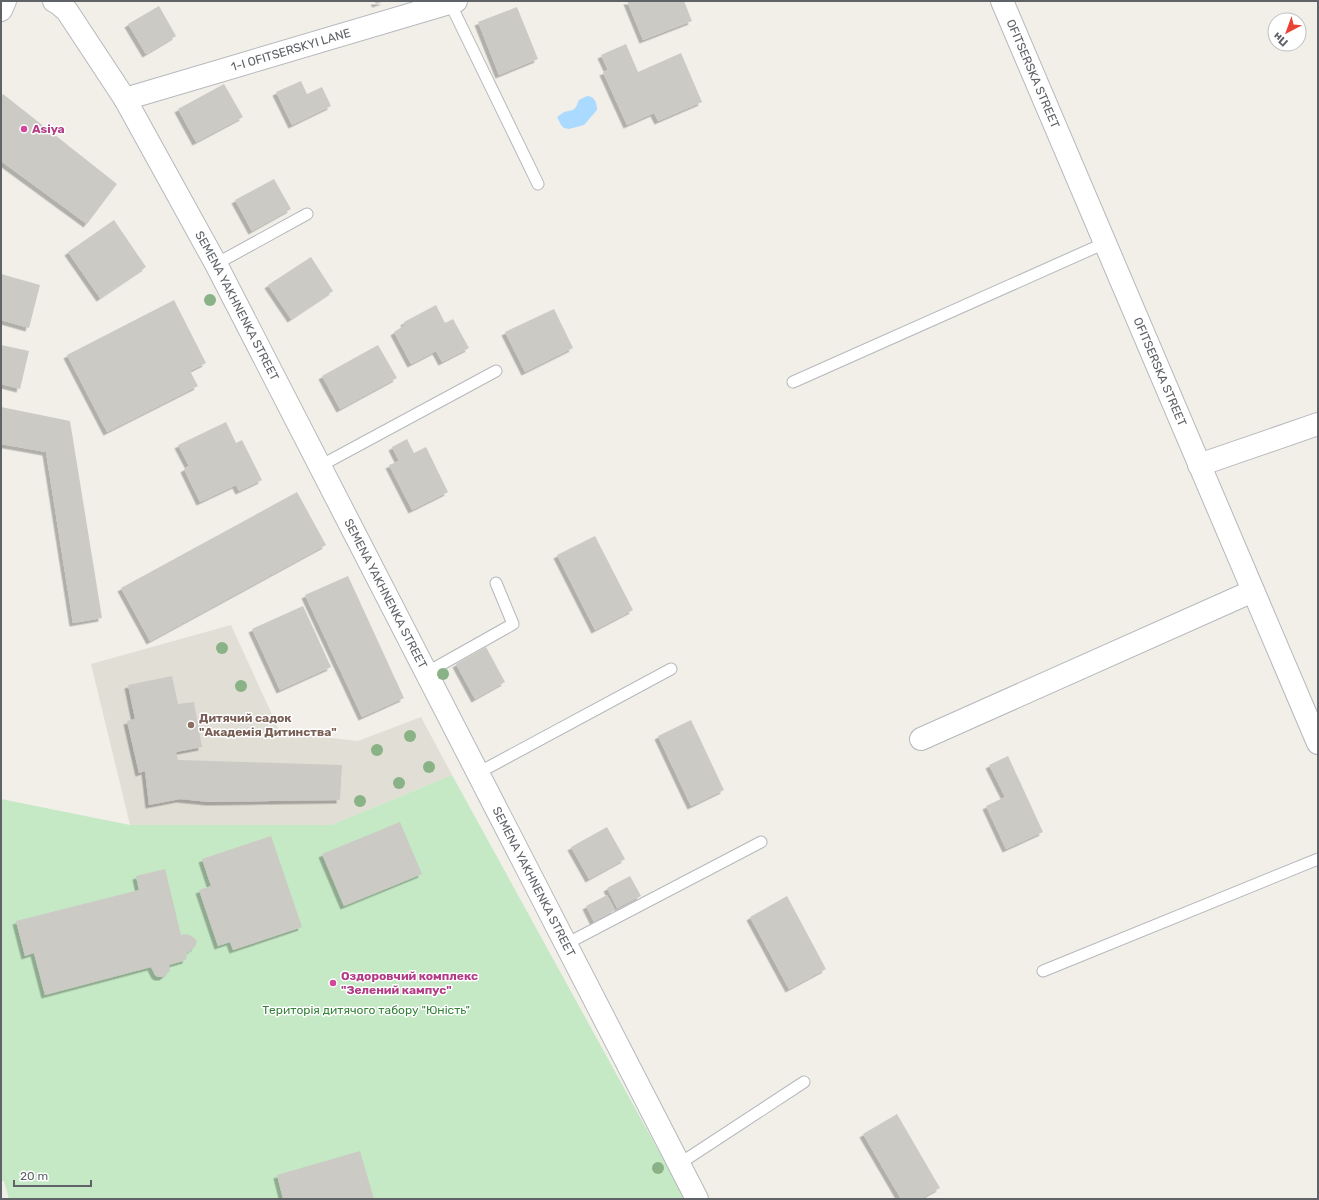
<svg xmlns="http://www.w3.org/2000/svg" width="1319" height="1200" viewBox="0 0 1319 1200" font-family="Rubik,sans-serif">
<defs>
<filter id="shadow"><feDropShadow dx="-3.5" dy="3.5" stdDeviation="0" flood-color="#0004"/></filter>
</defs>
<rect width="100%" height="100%" fill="#f1efe8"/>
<path fill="#e1ded6" d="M231,625L280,732L358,741L421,717L452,775L331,825H130L91,664Z"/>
<path fill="#c5e8c5" d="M452,775L685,1199H9L4,1181H1V799L130,825H331Z"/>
<path fill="#aadaff" d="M587,96C594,96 597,102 597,110L584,125L569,129L564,128L561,125L557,117L564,112L573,110L576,107L579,100Z"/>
<path fill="#cccac5" filter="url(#shadow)" d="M374,1H385L376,4Z
M627,1H684L692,21L643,40Z
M159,6L176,36L146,54L128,24Z
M517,7L538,59L499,75L478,22Z
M626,44L638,72L681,53L702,102L658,121L654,113L627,125L603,72L608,70L601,55Z
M301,81L307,94L322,87L331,106L292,125L276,92Z
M224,84L243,117L196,142L178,109Z
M3,94L117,184L87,224L1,161V97Z
M274,179L291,209L252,231L235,200Z
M114,220L146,267L100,298L68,252Z
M311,257L333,291L291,319L268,285Z
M1,274L40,285L29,328L1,320Z
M174,300L206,363L190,371L198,386L107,432L67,355Z
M436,305L445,323L453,319L469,348L442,362L436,351L411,364L394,332L405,325L404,322Z
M554,309L573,348L525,372L505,332Z
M1,345L29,351L20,389L1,384Z
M378,345L397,378L340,409L322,376Z
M1,407L70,421L102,618L73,623L46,452L1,444Z
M226,422L236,443L242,440L262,480L239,491L236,485L200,502L184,469L189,466L178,445Z
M407,439L414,453L426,447L448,492L412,510L389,465L399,461L392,447Z
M297,492L326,545L150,641L121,588Z
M595,536L633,610L595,630L557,555Z
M348,576L404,698L362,717L305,595Z
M303,606L331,667L280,690L252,629Z
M486,647L505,682L475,699L456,664Z
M172,676L178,704L194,702L202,747L176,752L178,760L342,765L340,800L210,802L180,799L149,805L145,771L139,773L127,721L135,719L128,685Z
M691,720L724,790L691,806L658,736Z
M1008,756L1043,832L1006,849L986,806L1005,797L989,765Z
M400,822L422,874L344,906L322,854Z
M607,827L625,859L589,879L571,847Z
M271,836L302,927L233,950L230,942L218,946L199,890L211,886L202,859Z
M165,869L181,935L186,934L192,936L197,941L195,947L187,953L186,960L169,965L170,971L163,977H158L155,975L151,967L45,995L34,953L25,956L16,921L139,890L136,876Z
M630,876L641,896L617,908L607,888Z
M607,895L615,910L594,922L586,906Z
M787,896L826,969L789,989L750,917Z
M897,1114L940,1188L920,1199H901L863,1134Z
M360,1151L374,1199H283L277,1175Z"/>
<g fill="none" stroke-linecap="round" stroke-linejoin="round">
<defs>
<path id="lane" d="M450,3L538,184
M216,264L307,214
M793,382L1105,243
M320,466L496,371
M426,673L513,624L496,583
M478,773L671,669
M566,944L761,842
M1043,971L1318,859
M679,1164L804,1082"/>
<g id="street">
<path id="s1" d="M54,1L59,4L67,11L125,99L216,264L697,1199"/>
<path id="s2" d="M1002,1L1318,743"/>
<path id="s3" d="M125,99L456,1"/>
<path d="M1199,465L1318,424"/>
<path d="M921,739L1253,591"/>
</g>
<path id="secondary" d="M1,10L5,1"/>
</defs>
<use href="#lane" stroke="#b5b8bc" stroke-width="13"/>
<use href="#street" stroke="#b5b8bc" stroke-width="24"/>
<use href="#secondary" stroke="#b6babf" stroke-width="24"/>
<use href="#lane" stroke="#fff" stroke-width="11"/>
<use href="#street" stroke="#fff" stroke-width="22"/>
<use href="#secondary" stroke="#fff" stroke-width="22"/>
</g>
<g fill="#89b387">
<circle cx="210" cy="300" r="6"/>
<circle cx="222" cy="648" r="6"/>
<circle cx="443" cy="674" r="6"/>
<circle cx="241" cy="686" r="6"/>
<circle cx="410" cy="736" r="6"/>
<circle cx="377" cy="750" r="6"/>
<circle cx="429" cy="767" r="6"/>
<circle cx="399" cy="783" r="6"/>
<circle cx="360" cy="801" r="6"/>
<circle cx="658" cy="1168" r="6"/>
</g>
<g fill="#d1479c" stroke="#fff" stroke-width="1.5">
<circle cx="24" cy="129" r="4"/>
<circle cx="333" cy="983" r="4"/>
</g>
<circle fill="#8d6e63" stroke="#fff" stroke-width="1.5" cx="191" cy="725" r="4"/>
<g text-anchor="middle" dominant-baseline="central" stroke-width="3" stroke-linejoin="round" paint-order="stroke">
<g font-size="12" fill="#5f6368" stroke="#fff">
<text stroke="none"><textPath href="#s3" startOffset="173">1-I OFITSERSKYI LANE</textPath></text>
<text stroke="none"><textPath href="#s2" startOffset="79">OFITSERSKA STREET</textPath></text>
<text stroke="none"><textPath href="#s1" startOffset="357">SEMENA YAKHNENKA STREET</textPath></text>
<text stroke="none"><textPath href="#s2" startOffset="403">OFITSERSKA STREET</textPath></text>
<text stroke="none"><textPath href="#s1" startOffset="681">SEMENA YAKHNENKA STREET</textPath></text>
<text stroke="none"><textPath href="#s1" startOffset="1005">SEMENA YAKHNENKA STREET</textPath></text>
</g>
<g font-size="12" font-weight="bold" fill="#b23c85" stroke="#fff" text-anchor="start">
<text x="32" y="129">Asiya</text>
<text x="341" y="976">Оздоровчий комплекс<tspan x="341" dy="14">"Зелений кампус"</tspan></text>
</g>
<g font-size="12" font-weight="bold" fill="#785e54" stroke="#fff" text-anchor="start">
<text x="199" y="718">Дитячий садок<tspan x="199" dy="14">"Академія Дитинства"</tspan></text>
</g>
<g font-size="12" fill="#348238" stroke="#fff">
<text x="366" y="1010">Територія дитячого табору "Юність"</text>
</g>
</g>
<rect width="1319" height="1200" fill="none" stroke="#5f6368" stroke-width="4"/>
<g transform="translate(1287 32) rotate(221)"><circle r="19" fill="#ffffff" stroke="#bfc1c3"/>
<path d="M0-3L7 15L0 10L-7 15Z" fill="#ea4335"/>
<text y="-6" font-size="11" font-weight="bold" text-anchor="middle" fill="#5f6368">Пн</text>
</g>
<path d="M14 1180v6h77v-6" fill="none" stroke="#5f6368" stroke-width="2"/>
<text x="20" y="1180" font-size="12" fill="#5f6368" stroke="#ffffff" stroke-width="3" paint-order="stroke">20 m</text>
</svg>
